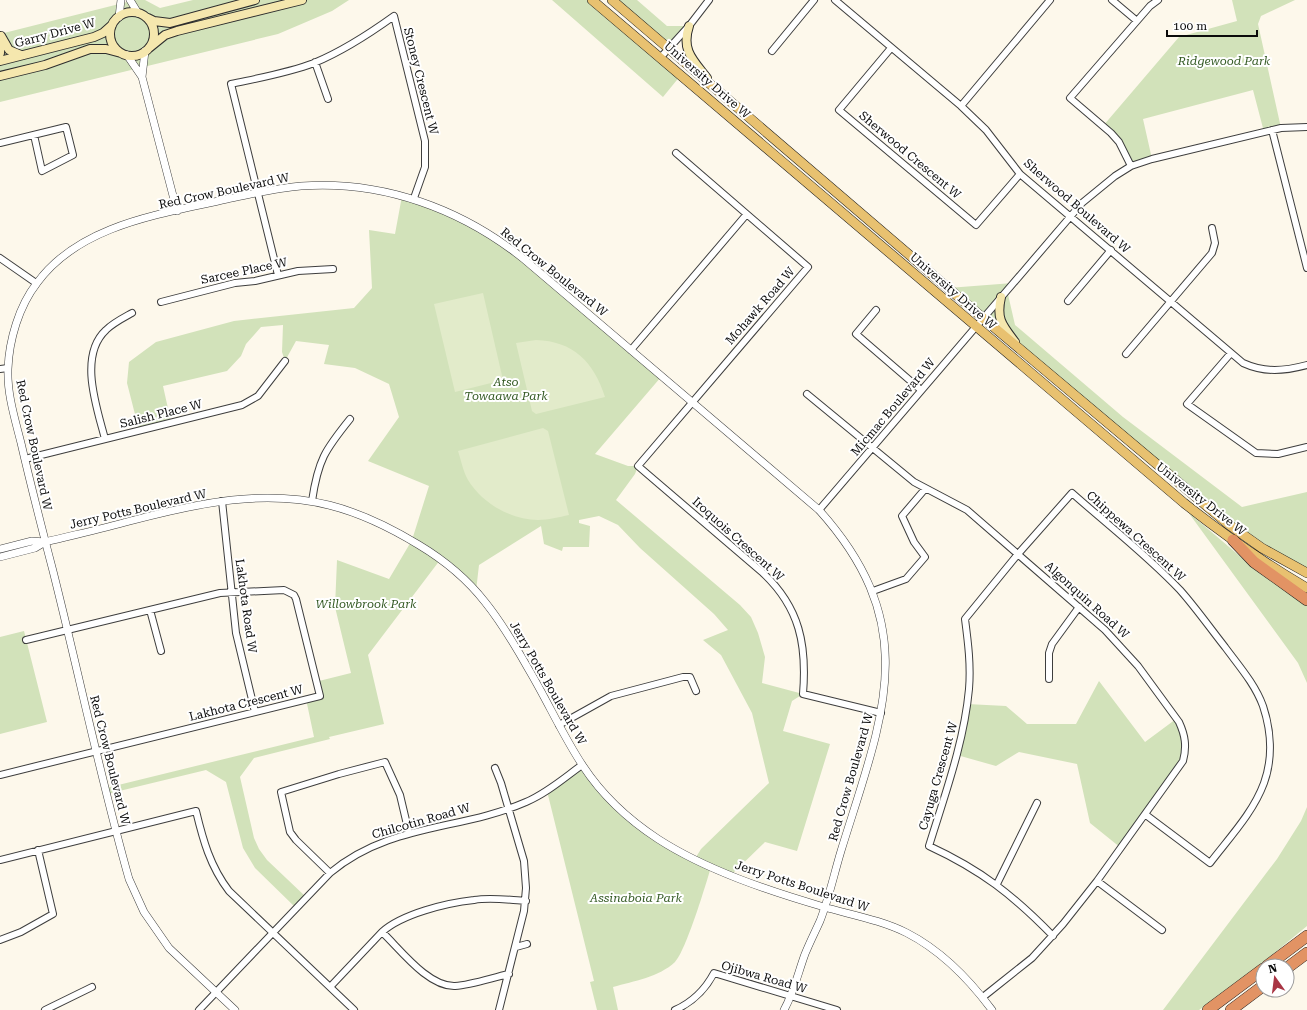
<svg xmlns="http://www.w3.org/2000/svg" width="1307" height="1010" viewBox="0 0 1307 1010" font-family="'Roboto Serif',serif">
<rect width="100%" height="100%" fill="#fdf8eb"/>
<path fill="#d2e2ba" d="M135,0H145L160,8L193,0H349L332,11L278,34L0,102V34Z
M552,0H589L681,75L663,97Z
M612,0H637L667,26H689L670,48Z
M1232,0H1295L1261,16L1258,24L1281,128L1264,132L1253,90L1143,119L1152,159L1131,166L1124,152L1103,126L1179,37L1237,21Z
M402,196L414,198L497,239L661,377L595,454L628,466H638L635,474L616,500L740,605L751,617L758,633L765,657L762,683L803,694L792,701L783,731L830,744L797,851L765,842L728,878L711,867C706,884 686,951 675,962C659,977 634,981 613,987L618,1010H597L590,982L594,981L547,791L582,765L617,806L693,862L701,849L769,783L752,713L721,655L703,640L728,630L714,614L640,548L618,525L599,516L579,520V523L590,526L589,547H563L562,551L544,544L541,526L479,565L476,591L440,560L368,655L384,724L329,737L330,739L254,758L240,777L254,838L259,849L267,860L306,897L296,908L255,868L243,848L226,782L206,770L107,794L106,788L314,737L306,699L319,696L315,682L351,673L335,607L337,560L389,579L412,540L429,486L368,461L399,417L389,384L355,368L324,364L329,345L296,341L285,361L282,352L283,325L261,327L246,344L241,356L227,371L163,386L171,422L139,430L127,383L129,362L156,342L234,321L354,308L372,288L369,230L395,234Z
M1013,283L1007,290L1015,325L1123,417L1242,507L1307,492V568L1282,556L1230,520L948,288Z
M1188,512L1262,575L1307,604V683L1298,663Z
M24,631L47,722L0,734V637Z
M1099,681L1145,742L1176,719L1184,732L1183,761L1121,848L1090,823L1077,764L1019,752L996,766L957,755L967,704L1006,706L1027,724H1076Z
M1307,807V926L1244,978L1199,1010H1163L1277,859L1301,821Z"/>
<path fill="#e2ebca" d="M483,293L503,380L455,392L434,304Z
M536,340C573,341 594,362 605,397L536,414L532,411L516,343Z
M543,428L548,431L569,515C559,517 548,520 538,520C511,520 482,503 468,480C463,471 461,460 458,451Z"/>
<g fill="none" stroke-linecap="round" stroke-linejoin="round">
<defs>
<path id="minor" d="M835,0L961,106L986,130L1020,174L1243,363C1265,373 1284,371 1307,365
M1112,0L1137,21
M891,48L839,110L976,225L1020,174
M772,51L814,0
M661,57L689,26L709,0
M315,62L328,99
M961,106L1050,0
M1272,130L1307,268
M0,143L66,127L73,155L42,171L34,135
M676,153L808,267L638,466L763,573C800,608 807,645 803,694L881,713
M1131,166L1119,142L1111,133L1070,98L1150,6L1158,0
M0,258L36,283
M278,275L231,84C259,78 288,73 314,63C343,51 369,34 394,16L425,141V167L414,198
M1068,301L1111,250
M161,302L235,283L255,281L298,271L333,269
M876,310L856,334L921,390
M631,350L746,215
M1231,353L1187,404L1256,453L1278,454L1307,447
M1126,354L1212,253L1215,243L1212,228
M0,369L8,368
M807,394L914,482L967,510L1105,630L1138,666L1179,722C1185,735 1187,746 1183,761L1097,881L1063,924L1032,958L983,997
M105,439C97,408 78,356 106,330C113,323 123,318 132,313
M25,459L242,405L258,396L285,361
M222,501L236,633L255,712
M312,501C318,460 325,450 350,419
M819,510L1082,203L1115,176L1131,166L1152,159L1281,128L1307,127
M873,591L906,579L925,557L914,542L902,516L925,489
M150,610L161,651
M1049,679V653L1052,644L1079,607
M559,725L611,696L683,677H690L696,691
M495,768L501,783L524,861L526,888L524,911L499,1010
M0,775L320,696L296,599L294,595L284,590L220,593L26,640
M0,860L196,811C203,840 210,866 229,891L354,1010
M330,873L296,840L290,832L281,792L339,774L385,762L400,795L409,833
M1097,881L1162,930
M997,884L1037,803
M382,932C400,949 428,987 455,986C472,985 491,978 509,974
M1053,936C1013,895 981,870 929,846C945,794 964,743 969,689C971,665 968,642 965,619L1018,554L1072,493C1108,525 1147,555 1180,590C1196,608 1210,628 1225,647C1239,666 1255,684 1263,706C1271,730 1273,758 1264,783C1253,813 1229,838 1210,863L1146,815
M0,940L21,932L53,914L38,850
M516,947L527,944
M330,987L382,932C402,914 446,903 474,900C491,897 509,900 526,901
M45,1010L92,987
M199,1010L330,873C390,823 459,831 526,802C547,793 564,778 582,765
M675,1010C693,1002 705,990 714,973L837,1010"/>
<path id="tertiary" d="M130,0L138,13
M119,17L121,0
M127,55L142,77L177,211
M142,77L145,51
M0,549L32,541L45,542C73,535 102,529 130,521C164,512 197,504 232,500C305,492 357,507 419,545C444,560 467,579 485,602C502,623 516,647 529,670C548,702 563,736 583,766C602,795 629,820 658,839C706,870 769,891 824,907C852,915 881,920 907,933C942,951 969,979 992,1010
M0,557L35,548L45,542
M235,1010L169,948L144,912L129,879C100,777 79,674 53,571C42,529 31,486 21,443C15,419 7,394 8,369C9,340 19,306 37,283C80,224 162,214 227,199C252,194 276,188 301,186C383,180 462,209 525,260L819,510C925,628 882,718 841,851C834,874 829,898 820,921C815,932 810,942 805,954C798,973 794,992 784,1010"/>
<path id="secondary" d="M110 34a22 22 0 1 1 44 0a22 22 0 1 1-44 0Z
M148,18L154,21L170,23L255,0
M689,26C681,50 693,60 707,78
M1,36L9,50L21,55
M149,48L165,35L177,31L302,0
M0,53L1,39
M0,61L94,37L103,33L112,25
M0,76L45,65L90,49H106L121,53
M1001,297C996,319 1002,325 1015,342"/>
<path id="primary" d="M592,0L1184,503C1223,534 1264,563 1307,588
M612,0L983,318L1228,524L1262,548L1307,573"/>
<path id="motorway" d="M1233,540L1254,562L1307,600
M1267,966L1307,936
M1287,968L1307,953
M1208,1010L1263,969
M1231,1010L1263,986"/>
</defs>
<use href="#minor" stroke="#3e3e3e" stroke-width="8"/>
<use href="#tertiary" stroke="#3e3e3e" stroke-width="8"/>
<use href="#secondary" stroke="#2d2d2d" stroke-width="10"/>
<use href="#primary" stroke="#1c1c1c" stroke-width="10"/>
<use href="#motorway" stroke="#1c1c1c" stroke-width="12"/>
<use href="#minor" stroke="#fff" stroke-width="6"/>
<use href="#tertiary" stroke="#fff" stroke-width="7"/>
<use href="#secondary" stroke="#f5e7ae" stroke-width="8"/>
<use href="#primary" stroke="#e8c170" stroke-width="9"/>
<use href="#motorway" stroke="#e29364" stroke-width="11"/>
</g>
<g text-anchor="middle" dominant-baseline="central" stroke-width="4" stroke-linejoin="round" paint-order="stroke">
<g font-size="12" fill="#0b0b0b" stroke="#fff">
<text transform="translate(55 33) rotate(-15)">Garry Drive W</text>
<text transform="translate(707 80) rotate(41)">University Drive W</text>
<text transform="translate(421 81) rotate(76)">Stoney Crescent W</text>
<text transform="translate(910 155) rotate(40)">Sherwood Crescent W</text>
<text transform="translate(224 191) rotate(-12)">Red Crow Boulevard W</text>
<text transform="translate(1077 206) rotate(41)">Sherwood Boulevard W</text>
<text transform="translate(244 271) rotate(-12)">Sarcee Place W</text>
<text transform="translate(554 272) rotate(39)">Red Crow Boulevard W</text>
<text transform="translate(953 291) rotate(41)">University Drive W</text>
<text transform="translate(760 306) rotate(-49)">Mohawk Road W</text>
<text transform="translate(893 407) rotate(-50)">Micmac Boulevard W</text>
<text transform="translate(161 414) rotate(-14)">Salish Place W</text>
<text transform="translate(34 445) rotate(78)">Red Crow Boulevard W</text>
<text transform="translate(1201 499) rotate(38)">University Drive W</text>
<text transform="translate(138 509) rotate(-13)">Jerry Potts Boulevard W</text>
<text transform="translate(1136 536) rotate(42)">Chippewa Crescent W</text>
<text transform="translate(738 539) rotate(42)">Iroquois Crescent W</text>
<text transform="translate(1087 600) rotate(42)">Algonquin Road W</text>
<text transform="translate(246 606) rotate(82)">Lakhota Road W</text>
<text transform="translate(548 683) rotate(60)">Jerry Potts Boulevard W</text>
<text transform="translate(246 703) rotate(-14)">Lakhota Crescent W</text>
<text transform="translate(110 760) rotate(76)">Red Crow Boulevard W</text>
<text transform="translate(938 776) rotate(-74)">Cayuga Crescent W</text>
<text transform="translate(851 777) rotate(-74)">Red Crow Boulevard W</text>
<text transform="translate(421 821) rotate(-16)">Chilcotin Road W</text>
<text transform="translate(802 886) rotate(18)">Jerry Potts Boulevard W</text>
<text transform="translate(764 977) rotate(16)">Ojibwa Road W</text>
</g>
<g font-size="12" font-style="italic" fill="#345a24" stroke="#fff">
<text x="1224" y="61">Ridgewood Park</text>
<text x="506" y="382">Atso<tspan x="506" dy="14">Towaawa Park</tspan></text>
<text x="366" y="604">Willowbrook Park</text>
<text x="636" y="898">Assinaboia Park</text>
</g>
</g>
<g transform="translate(1275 978) rotate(346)"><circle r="19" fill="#ffffff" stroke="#9d9d9d"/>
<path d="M0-3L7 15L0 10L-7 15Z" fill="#a93544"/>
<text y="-6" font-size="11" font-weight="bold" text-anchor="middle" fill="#0b0b0b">N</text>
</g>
<path d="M1167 30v6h90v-6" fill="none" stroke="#0b0b0b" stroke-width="2"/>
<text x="1173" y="30" font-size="12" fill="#0b0b0b" stroke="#ffffff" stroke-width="3" paint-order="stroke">100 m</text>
</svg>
